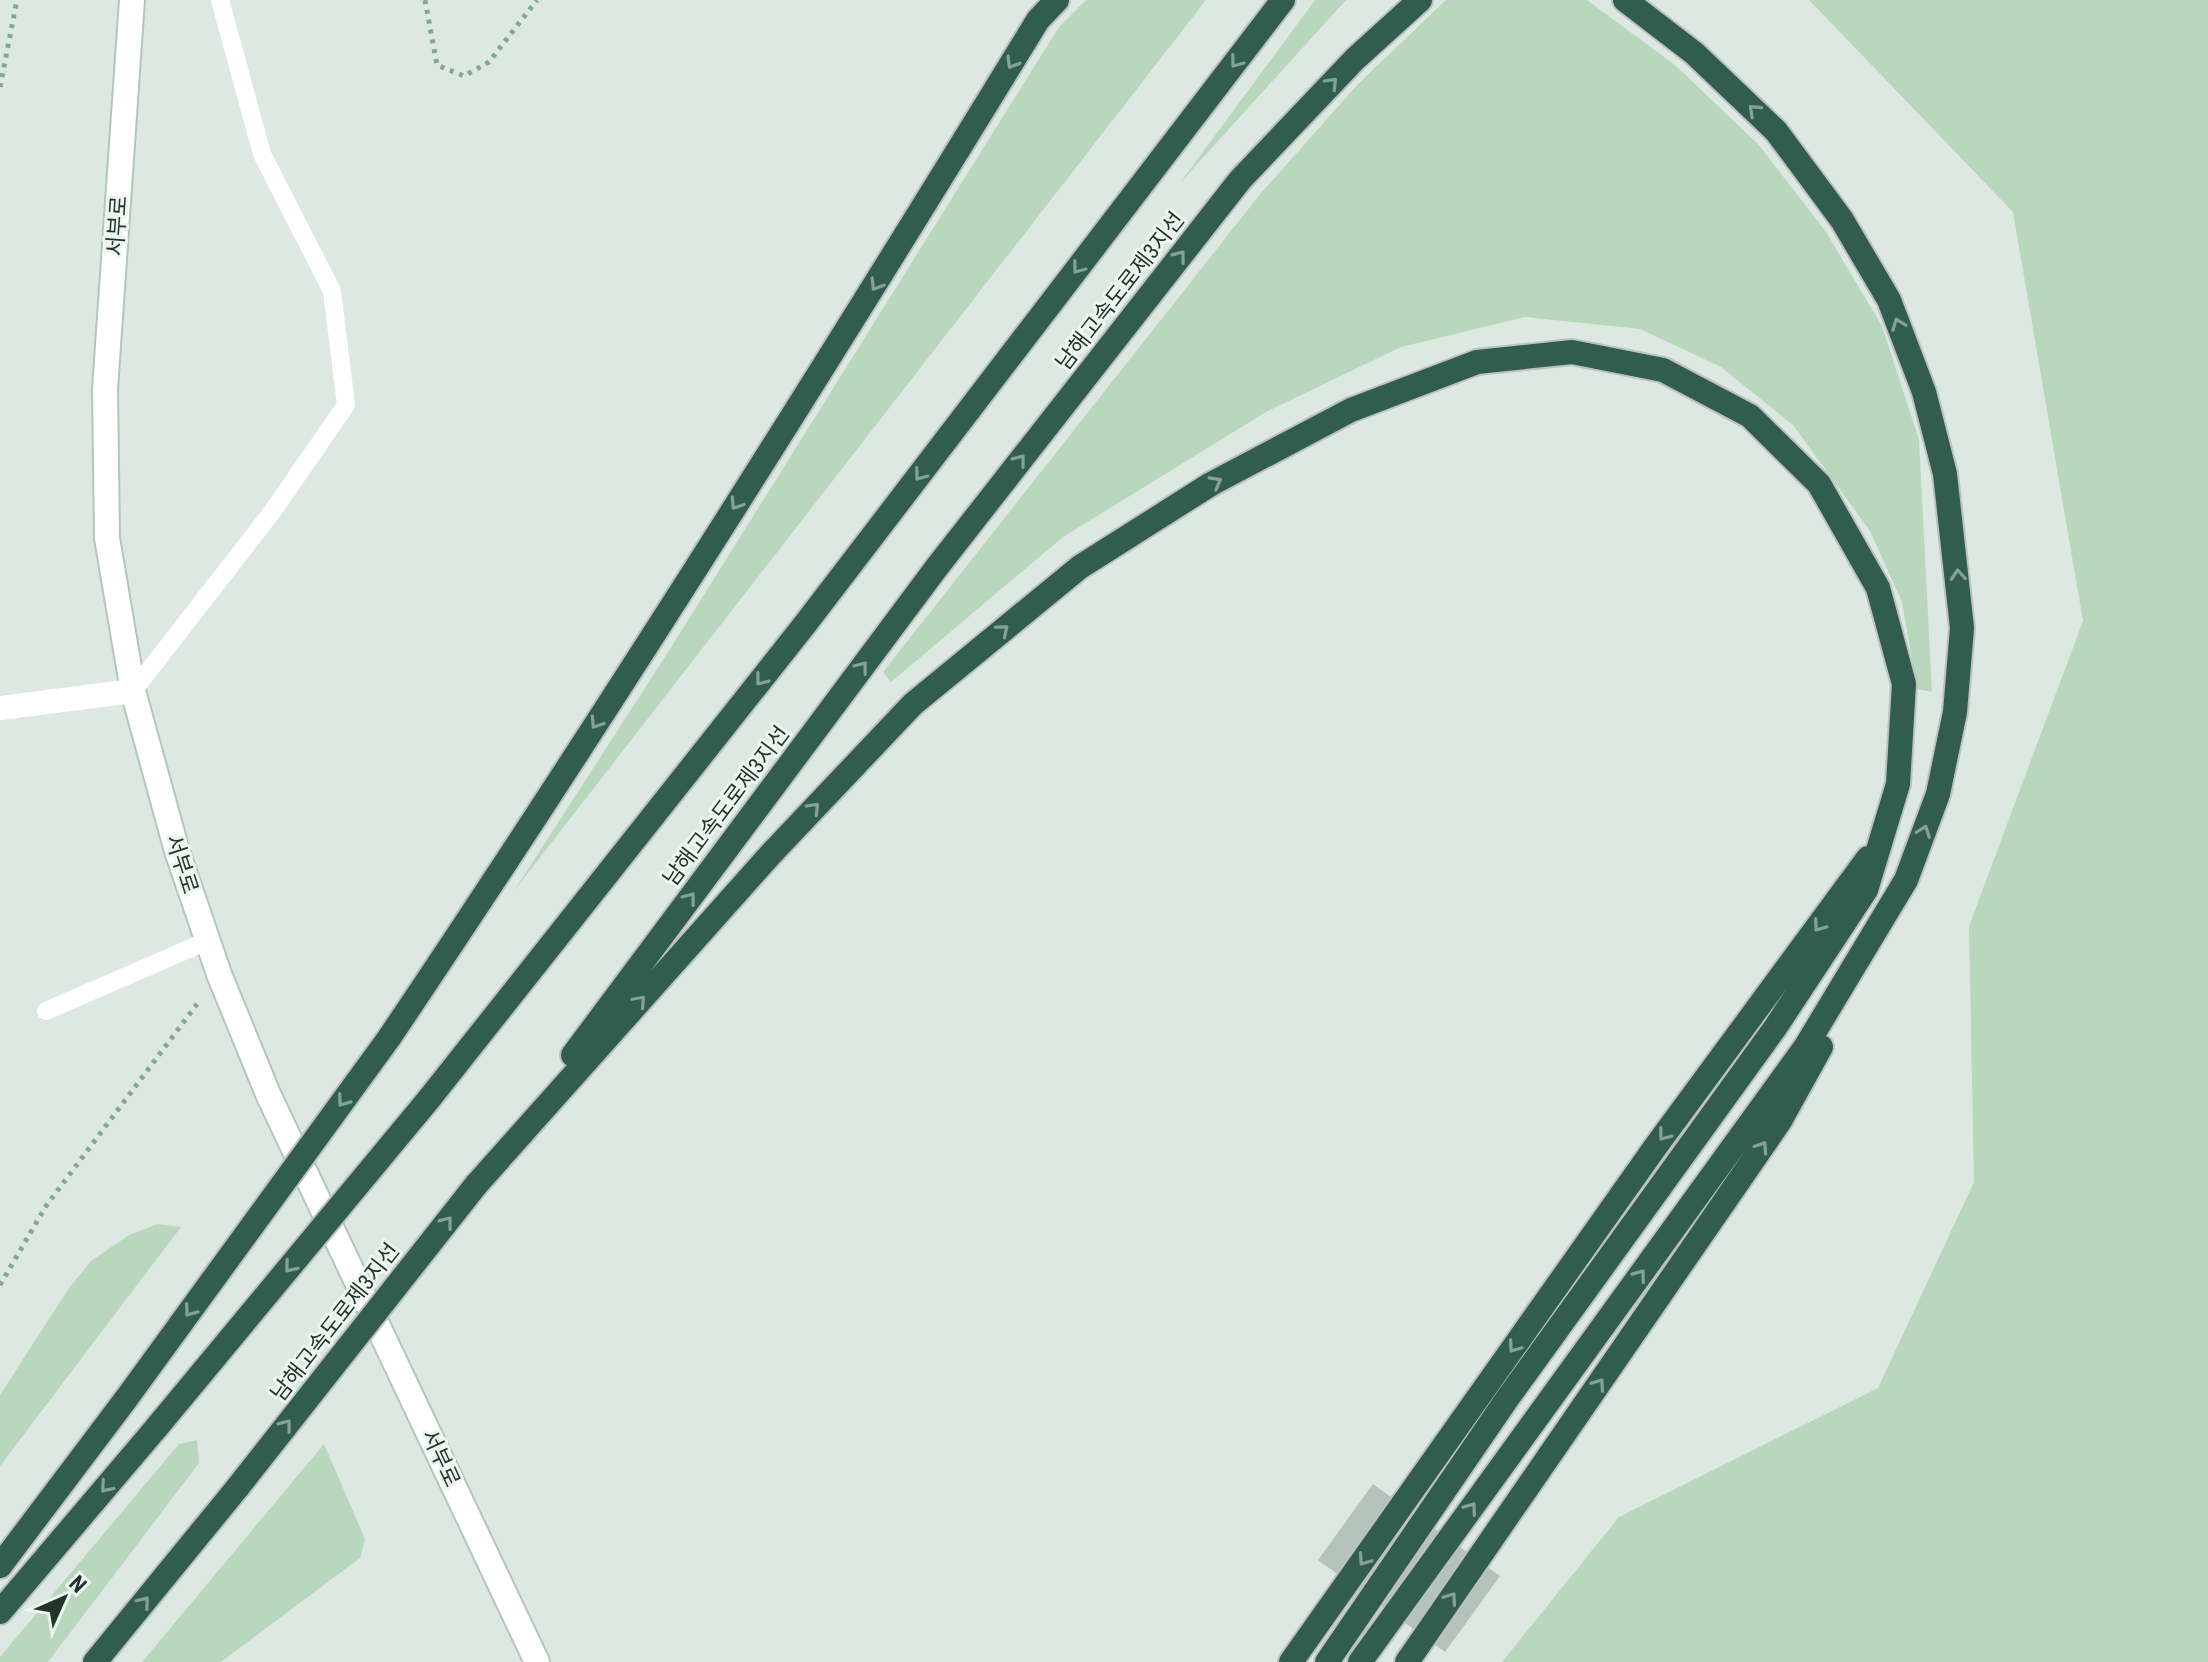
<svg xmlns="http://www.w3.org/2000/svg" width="2208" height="1662" viewBox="0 0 2208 1662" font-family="'Roboto Condensed','Noto Sans KR',sans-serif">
<rect width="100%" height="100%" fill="#dee8e2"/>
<path fill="#b9d7bd" d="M1086,0H1206L514,891L670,649L1059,27Z
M1315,0H1346L1180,183Z
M1446,0H1587L1675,65L1759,145L1826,232L1882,326L1919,440L1932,692L1917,689L1902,602L1870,531L1793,425L1721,367L1640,329L1525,317L1401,347L1266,412L1063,537L891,682L883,672L1261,193L1358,84Z
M1809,0H2208V1662H1502L1619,1517L1878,1388L1974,1182L1969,926L2083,621L2013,212Z
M158,1224L181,1227L0,1466V1395L69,1288L91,1261L129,1235Z
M197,1440L199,1463L48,1662H0V1657L179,1444Z
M324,1444L365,1539L360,1558L221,1662H142Z"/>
<path fill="#b4c2bb" d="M1373,1484L1500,1576L1445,1652L1318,1560Z"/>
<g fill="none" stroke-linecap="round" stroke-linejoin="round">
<defs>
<path id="secondary" d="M132,0L105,389L107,538L133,691L177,851L219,974L268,1094L537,1662"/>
<path id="motorway" d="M389,1038C614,704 828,363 1038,20L1057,0
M573,1055L937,567L1240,180L1355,59L1420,0
M429,1099L806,623L1283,0
M476,1185L770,855L913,704L1080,567L1211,484L1351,410L1477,362L1572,352L1663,370L1750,416L1819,484L1878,588L1904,684L1898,784L1866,890L1775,1028L1507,1399L1327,1662
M0,1566L126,1399
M0,1612L157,1427
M95,1662L238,1487
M1291,1662L1656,1146L1868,858
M1360,1662L1806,1046L1906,880L1938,794L1955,712L1962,628L1945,474L1924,392L1889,300L1842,220L1776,131L1694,53L1625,0
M1407,1662L1780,1121L1821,1047"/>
</defs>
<use href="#secondary" stroke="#b3c6bc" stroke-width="28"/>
<use href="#motorway" stroke="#bdc2c0" stroke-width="28"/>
<path stroke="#82a797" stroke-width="5" stroke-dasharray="4 6" stroke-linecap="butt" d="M425,0L437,65L464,76L489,62L537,0
M0,87L17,0
M0,1285L46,1206L197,1004"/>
<path stroke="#fff" stroke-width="18" d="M133,691L272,512L346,405L332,291L262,154L220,0
M46,1011L207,941"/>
<path stroke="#fff" stroke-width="24" d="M0,708L133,691"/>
<use href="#secondary" stroke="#fff" stroke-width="24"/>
<use href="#motorway" stroke="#315d4e" stroke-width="24"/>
<defs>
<path id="motorway-bridge" d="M126,1399L389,1038
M157,1427L429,1099
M238,1487L476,1185"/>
</defs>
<use href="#motorway-bridge" stroke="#bdc2c0" stroke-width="28" stroke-linecap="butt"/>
<use href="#motorway-bridge" stroke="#315d4e" stroke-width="24"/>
</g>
<defs><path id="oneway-chevron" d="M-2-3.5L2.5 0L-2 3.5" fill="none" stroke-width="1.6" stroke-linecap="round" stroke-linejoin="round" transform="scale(2)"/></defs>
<g stroke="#86a197">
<use href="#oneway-chevron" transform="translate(1236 62) rotate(127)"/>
<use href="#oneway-chevron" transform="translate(1012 63) rotate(121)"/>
<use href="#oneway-chevron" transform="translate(1332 83) rotate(-46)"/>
<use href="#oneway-chevron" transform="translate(1754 110) rotate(-137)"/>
<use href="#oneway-chevron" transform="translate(1180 256) rotate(-52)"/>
<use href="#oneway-chevron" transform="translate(1078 268) rotate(127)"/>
<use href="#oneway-chevron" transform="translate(876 285) rotate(121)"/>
<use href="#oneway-chevron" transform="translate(1898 324) rotate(-111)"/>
<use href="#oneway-chevron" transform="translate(1020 460) rotate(-52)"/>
<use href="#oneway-chevron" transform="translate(920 475) rotate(127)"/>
<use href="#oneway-chevron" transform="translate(1216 482) rotate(-29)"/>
<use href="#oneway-chevron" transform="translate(736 504) rotate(123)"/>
<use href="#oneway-chevron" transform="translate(1958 575) rotate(-94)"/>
<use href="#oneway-chevron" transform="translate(1003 630) rotate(-40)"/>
<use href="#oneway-chevron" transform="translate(862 667) rotate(-53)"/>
<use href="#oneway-chevron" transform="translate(761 680) rotate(128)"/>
<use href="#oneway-chevron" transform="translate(596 723) rotate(123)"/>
<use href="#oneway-chevron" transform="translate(814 808) rotate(-46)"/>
<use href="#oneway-chevron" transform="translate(1924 831) rotate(-70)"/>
<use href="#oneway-chevron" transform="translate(690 898) rotate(-53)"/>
<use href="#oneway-chevron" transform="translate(1819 926) rotate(126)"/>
<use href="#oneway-chevron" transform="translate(640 1001) rotate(-48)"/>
<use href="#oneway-chevron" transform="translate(343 1101) rotate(126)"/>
<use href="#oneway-chevron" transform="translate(1664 1135) rotate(127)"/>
<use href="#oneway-chevron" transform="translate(1762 1147) rotate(-56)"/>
<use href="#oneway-chevron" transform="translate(447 1222) rotate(-52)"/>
<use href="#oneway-chevron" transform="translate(290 1267) rotate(130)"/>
<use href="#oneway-chevron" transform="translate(1640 1275) rotate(-54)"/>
<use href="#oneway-chevron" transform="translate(190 1311) rotate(126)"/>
<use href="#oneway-chevron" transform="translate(1514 1347) rotate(125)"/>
<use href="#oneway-chevron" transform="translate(1599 1384) rotate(-55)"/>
<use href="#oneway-chevron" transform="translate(286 1425) rotate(-52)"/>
<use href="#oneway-chevron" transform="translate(106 1487) rotate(130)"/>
<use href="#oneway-chevron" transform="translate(1471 1508) rotate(-54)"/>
<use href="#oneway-chevron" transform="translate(1364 1560) rotate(125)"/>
<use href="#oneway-chevron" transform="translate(1451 1598) rotate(-55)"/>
<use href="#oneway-chevron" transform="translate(144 1602) rotate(-51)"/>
</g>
<g text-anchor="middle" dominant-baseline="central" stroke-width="6" stroke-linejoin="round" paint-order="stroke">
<g font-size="22" fill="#22352d" stroke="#eef5f0">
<text transform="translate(117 226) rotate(-86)">서부로</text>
<text transform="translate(1120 291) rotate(-52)">남해고속도로제3지선</text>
<text transform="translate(726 806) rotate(-53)">남해고속도로제3지선</text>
<text transform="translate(182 864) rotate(72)">서부로</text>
<text transform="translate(335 1322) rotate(-52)">남해고속도로제3지선</text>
<text transform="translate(441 1458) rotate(65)">서부로</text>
</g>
</g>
<g transform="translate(64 1598) rotate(45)" stroke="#eef5f0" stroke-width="6" paint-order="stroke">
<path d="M0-6L14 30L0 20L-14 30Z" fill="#22352d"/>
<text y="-12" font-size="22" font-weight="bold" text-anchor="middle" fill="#22352d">N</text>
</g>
</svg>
